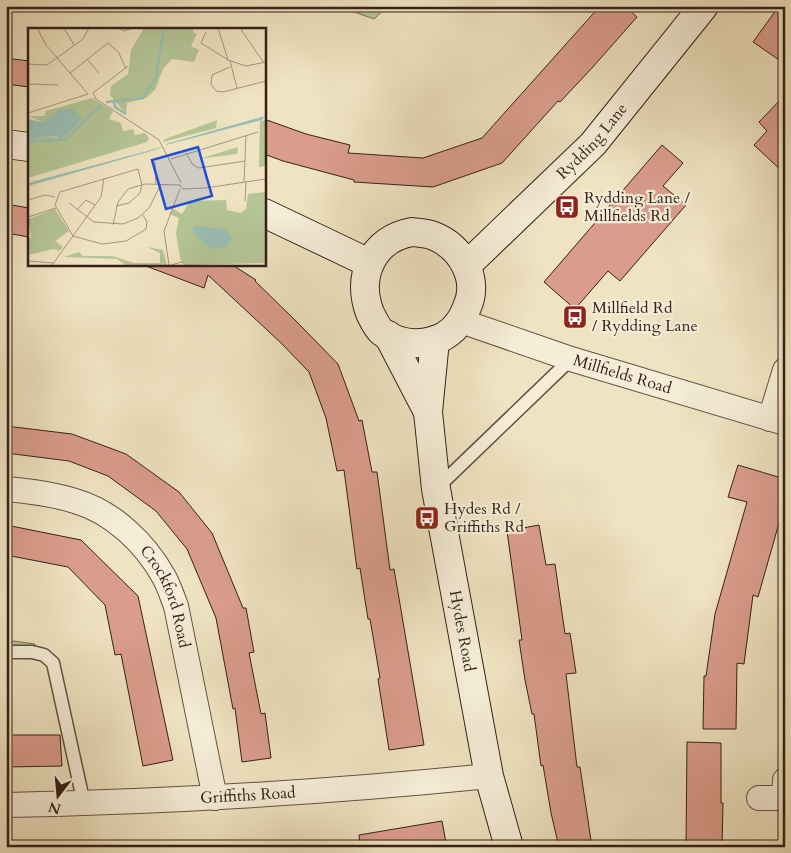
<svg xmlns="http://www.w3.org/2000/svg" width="791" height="853" viewBox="0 0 791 853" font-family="Cardo,serif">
<rect width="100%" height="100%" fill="#efe3c1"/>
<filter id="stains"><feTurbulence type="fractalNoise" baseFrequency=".004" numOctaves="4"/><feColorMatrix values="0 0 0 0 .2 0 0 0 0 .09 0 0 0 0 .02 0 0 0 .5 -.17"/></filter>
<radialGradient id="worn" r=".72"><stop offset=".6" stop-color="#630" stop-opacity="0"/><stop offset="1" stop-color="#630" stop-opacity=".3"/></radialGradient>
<path fill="#b5c596" stroke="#757258" d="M337,6H388L374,19Z
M6,640L35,644L34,647H6Z"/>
<path fill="#da9d8c" stroke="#352019" d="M600,6H625L637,17L592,68L560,102L558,101L502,163L433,187L354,182V180L283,161L264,154V119L306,134L350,145L348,153L423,158L482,138Z
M779,6H785V64L753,42Z
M6,58L29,61V87L6,84Z
M785,95V174L754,145L767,131L759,122Z
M662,145L683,163L663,186L686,205L620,281L608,271L575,309L544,282Z
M6,204L29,208V237L6,233Z
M146,264H231L256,280L255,281L296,321L338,364L359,421L362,420L372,472H377L390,570L394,569L424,745L389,750L378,679L380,678L370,619H368L360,568L357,569L344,470L337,471L326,418L309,372L281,343L208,275L204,288L146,266Z
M6,426L72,434L126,454L179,492L212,533L243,608H246L254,652L249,653L261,714L265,713L271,758L242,762L235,708L233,709L216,618L187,549L156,511L108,476L69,461L6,453Z
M738,465L785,479V502L758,597L753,595L744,664L737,663L736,729H703L704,676H706L715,614L747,502L728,497Z
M6,525L81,540L138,596L173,760L143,766L121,654L115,655L105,605L68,567L6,555Z
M539,525L546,565L555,564L565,634L570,633L576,673L566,674L577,767H580L592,847H559L551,813L543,765L541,766L534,714H532L525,680L519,640H522L507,531Z
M6,735H60L62,766L6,767Z
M687,742L721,743V803H723L722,847H686Z
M442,821L446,843L425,847H360L359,835Z"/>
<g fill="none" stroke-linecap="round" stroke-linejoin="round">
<defs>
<path id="lane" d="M438,487L571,359
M6,652H32L44,655L53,663L84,804"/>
<g id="street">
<path id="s1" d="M461,321L571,359L785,423"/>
<path d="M770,419L785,370"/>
<path id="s2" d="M6,489C29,491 53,494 75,501C113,512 145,543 164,577C169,586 172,596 176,606L215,798"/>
<path d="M759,798H784L785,780"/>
<path id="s3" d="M6,805C168,802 329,792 489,776"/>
</g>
<g id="secondary">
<path d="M6,144L29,147"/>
<path d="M264,213L369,263"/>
<path d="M412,232C419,233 427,233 434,236C461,247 480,279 467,307C465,312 463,317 460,321C444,346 406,350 382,332C377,328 373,319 370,313C356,277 372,239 412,232Z"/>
<path id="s4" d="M467,265L593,144L704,6"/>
<path d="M388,335L428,412"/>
<path id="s5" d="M435,340L428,412L436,489L489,776L509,847"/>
</g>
</defs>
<use href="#lane" stroke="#645143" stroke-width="15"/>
<use href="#street" stroke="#645143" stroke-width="26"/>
<use href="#secondary" stroke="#352019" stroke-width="30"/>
<use href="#lane" stroke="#f5edd7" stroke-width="12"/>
<use href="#street" stroke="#f5edd7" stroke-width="24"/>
<use href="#secondary" stroke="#f5edd7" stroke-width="28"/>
</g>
<defs>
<symbol id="bus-square" viewBox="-11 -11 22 22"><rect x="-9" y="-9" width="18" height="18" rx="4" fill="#8f2418" stroke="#f5edd7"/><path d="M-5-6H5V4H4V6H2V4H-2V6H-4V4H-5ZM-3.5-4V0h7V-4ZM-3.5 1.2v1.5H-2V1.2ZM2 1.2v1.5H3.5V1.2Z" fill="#fff"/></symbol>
</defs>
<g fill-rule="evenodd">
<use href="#bus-square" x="553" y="193" width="28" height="28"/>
<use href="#bus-square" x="561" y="303" width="28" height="28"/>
<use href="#bus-square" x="413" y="504" width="28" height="28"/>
</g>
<g text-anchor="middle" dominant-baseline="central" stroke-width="4.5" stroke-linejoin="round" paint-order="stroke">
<g font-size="16" fill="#352019" stroke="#f5edd7">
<text stroke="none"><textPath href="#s4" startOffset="176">Rydding Lane</textPath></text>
<text stroke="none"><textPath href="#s1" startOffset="170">Millfields Road</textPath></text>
<text stroke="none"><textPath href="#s2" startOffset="209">Crockford Road</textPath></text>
<text stroke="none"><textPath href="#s5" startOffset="294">Hydes Road</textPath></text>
<text stroke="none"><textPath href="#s3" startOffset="242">Griffiths Road</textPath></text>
</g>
<g font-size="16" fill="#352019" stroke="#f5edd7" text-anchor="start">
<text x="584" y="198">Rydding Lane /<tspan x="584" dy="18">Millfields Rd</tspan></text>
<text x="592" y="308">Millfield Rd<tspan x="592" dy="18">/ Rydding Lane</tspan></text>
<text x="444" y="509">Hydes Rd /<tspan x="444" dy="18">Griffiths Rd</tspan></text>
</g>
</g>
<g transform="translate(28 28)">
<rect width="238" height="238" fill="#efe3c1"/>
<path d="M116,0H135L134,7L138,0H166L165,4L169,6L163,18L171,22L166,34L144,31L135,41L127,62L118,70L99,75L98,86L82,67L83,58L100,46L103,22ZM64,70L85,83L81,91L93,95L95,103L105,101L107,107L117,105L121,110L119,114L0,150V112L23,108L29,110L31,83L14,94L0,88H16L18,83ZM189,92L188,100L135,114L137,111ZM237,92V138L231,139L232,93ZM210,119L209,126L171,131ZM237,164V235L158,237L153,234L148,205L151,190L142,186L144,180L154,186L162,173L198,172L199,182L213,185L218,181L220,166ZM27,181L41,203L27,213L35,219L31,223L26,221L0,227V212L3,209L0,191ZM119,219L135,222L139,237H97L89,231L36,229L51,224L55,228H85L106,235H132V225Z" fill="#b5c596"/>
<path d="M44,80L54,91L34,110L23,108L0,112V91L14,94L31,82ZM237,88L234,92L138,117V116ZM134,119L130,121L0,158V155ZM166,198L197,201L204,210L198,218L187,222L172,212L164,201Z" fill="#9abeb4"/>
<path fill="none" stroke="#9abeb4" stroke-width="2.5" d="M86,73L87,79L98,86M78,74L115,70L128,49L136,0M0,114L38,111L73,77"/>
<path fill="none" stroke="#a5957e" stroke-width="1" d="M9,0L18,17L60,66M36,0L46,17M91,0L96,3L105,0M190,0L200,32M212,0L236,35M178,4L173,15L200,32L218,38L238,34M59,31L71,45M202,33L209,60M0,36L19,37L55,11L61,0M202,39L184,47L183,56L188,63L195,64L238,53M42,45L80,15L91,25L98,41M0,56L30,57M65,65L68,71L131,112L153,155M65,65L100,38M0,85L60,66M158,125L165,137L171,140L217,133M143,131L230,104M127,134L128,156M216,154L218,107M152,157L155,161L177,160L238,151M0,172L17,167L27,169M217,173L218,154M41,175L66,194L95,196L110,190L121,180L133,156M49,182L58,172L67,177M0,189L28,180M85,197L90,174L100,161L117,156L152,157M45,208L27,177L32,164L110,141L114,157L112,165L101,175L88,178M45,208L74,216L98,213L118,201L119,194L115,187M0,233L26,235M24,237L73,169L76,150M141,237L136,203L152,161M143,237L154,234L158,237"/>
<path fill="#1d4ed8" fill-opacity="0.15" stroke="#1d4ed8" stroke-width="2.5" d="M170,119L184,168L138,181L124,132Z"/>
<rect width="238" height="238" fill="none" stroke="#352019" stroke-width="2.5"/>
</g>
<rect width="791" height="853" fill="none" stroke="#efe3c1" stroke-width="25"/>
<rect x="8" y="8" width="776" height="838" fill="none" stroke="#352019" stroke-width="2.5"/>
<rect x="12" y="12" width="766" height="828" fill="none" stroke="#352019"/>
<g transform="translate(58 796) rotate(196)" stroke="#f5edd7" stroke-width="4" paint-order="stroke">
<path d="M0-4L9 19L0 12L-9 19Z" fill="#352019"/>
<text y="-8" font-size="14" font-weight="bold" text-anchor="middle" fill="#352019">N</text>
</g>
<rect width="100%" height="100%" filter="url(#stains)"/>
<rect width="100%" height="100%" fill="url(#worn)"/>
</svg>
